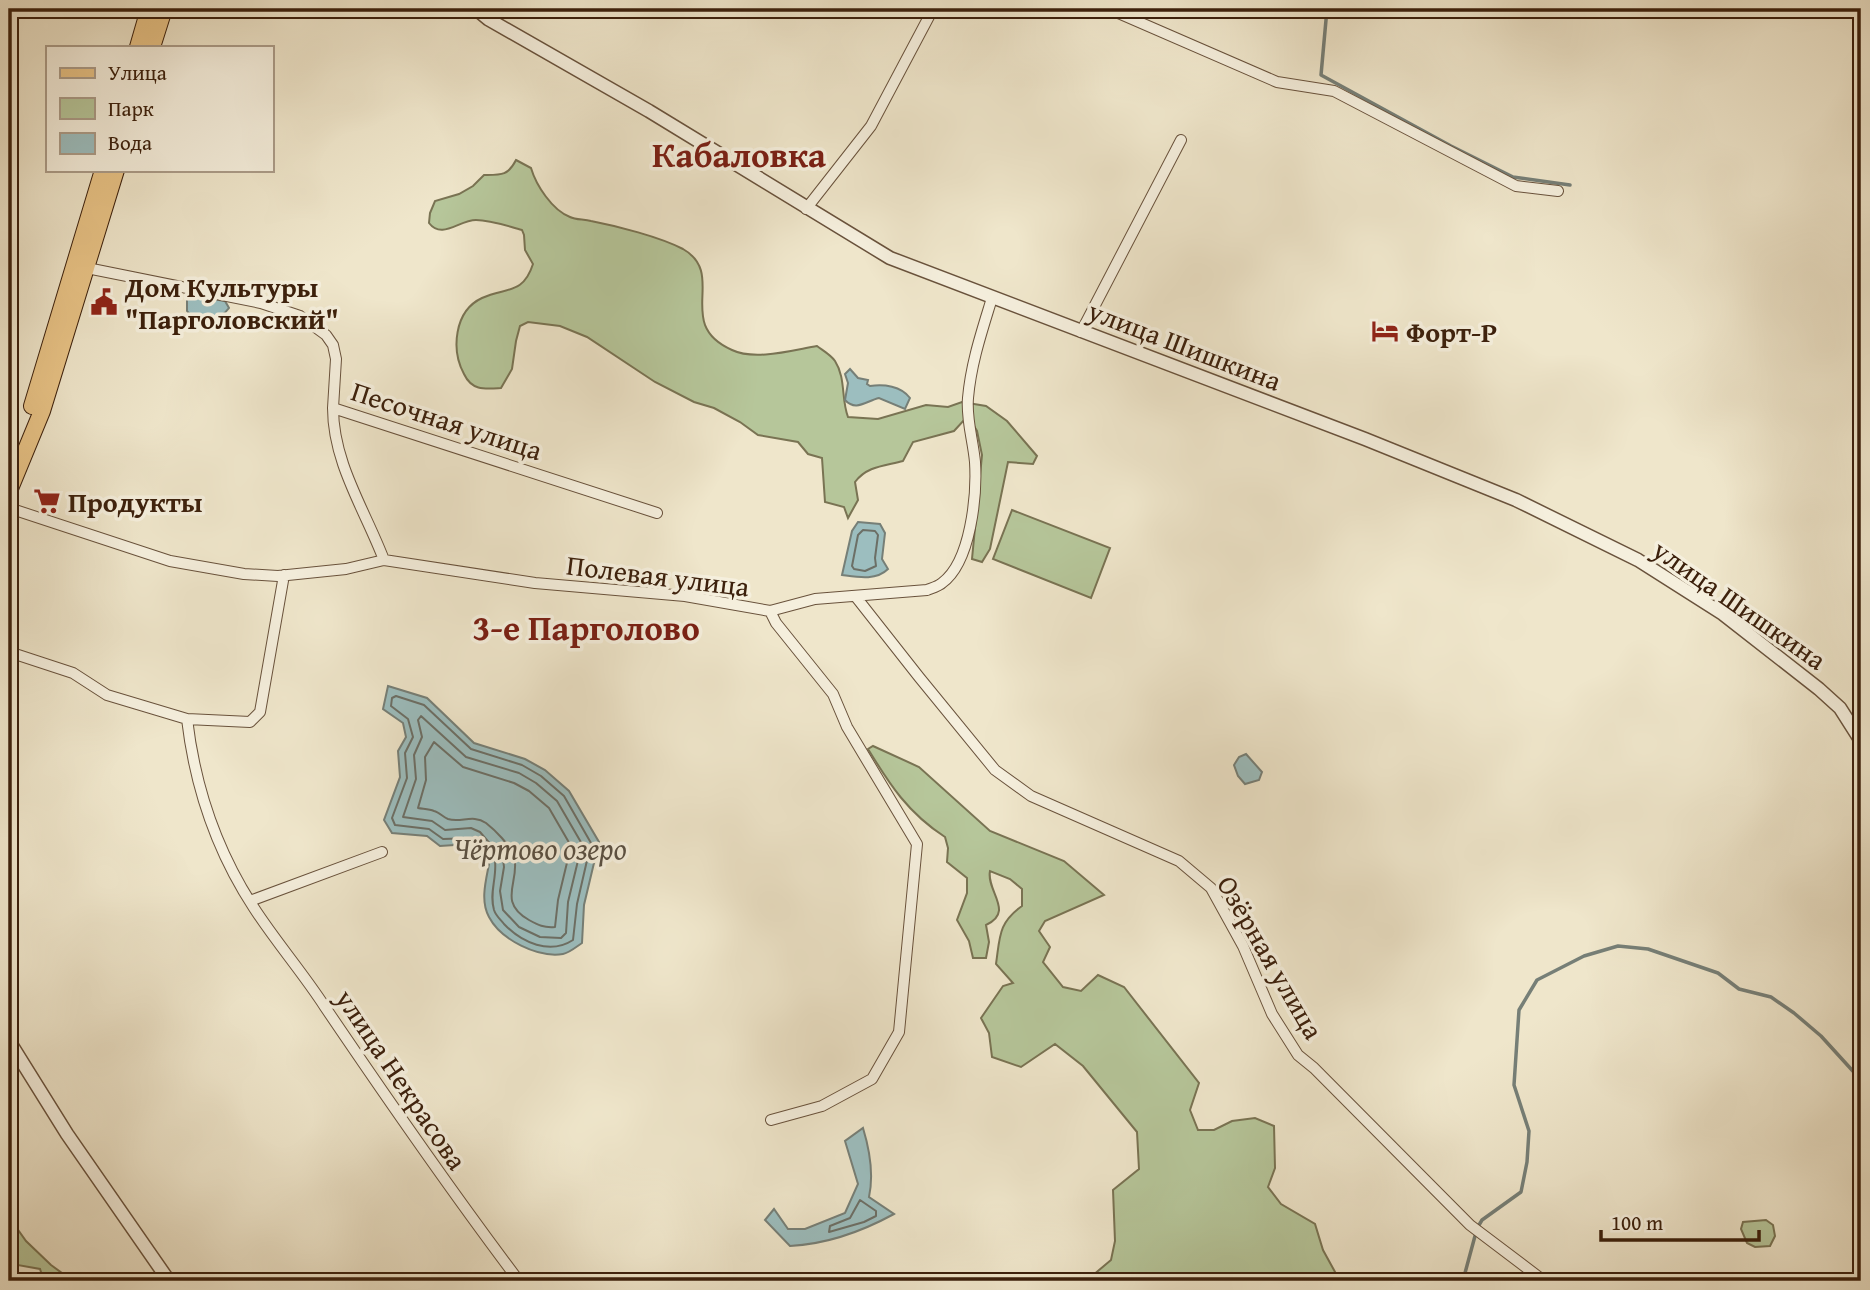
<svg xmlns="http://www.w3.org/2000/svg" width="1870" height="1290" viewBox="0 0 1870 1290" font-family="'Gentium Book Plus',serif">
<rect width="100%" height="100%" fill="#efe6cb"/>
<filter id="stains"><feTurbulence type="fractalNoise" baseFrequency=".00286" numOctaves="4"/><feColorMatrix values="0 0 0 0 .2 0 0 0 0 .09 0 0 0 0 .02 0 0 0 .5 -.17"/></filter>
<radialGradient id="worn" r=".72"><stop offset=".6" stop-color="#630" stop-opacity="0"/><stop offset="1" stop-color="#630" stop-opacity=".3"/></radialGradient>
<path fill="#b6c69a" stroke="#797353" stroke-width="2" d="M516,160L531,168C536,185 552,210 570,217C576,220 584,219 591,221C617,226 660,237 683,249C728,275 673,324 732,350C755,361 793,350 817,346C822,350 831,355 835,361C846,378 841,399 848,417L878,419L926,405L948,407L962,402L986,406L1007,421L1037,456L1033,464L1008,462L990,549L982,562L972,559L982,455L977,431L969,418L964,420L954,431L913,442L903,461C884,466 867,466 855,482L858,500L848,518L844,507L825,502L822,458L808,454L798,442L758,435L740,422L714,408L694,402L655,382L587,337L560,326L528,322L520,326L516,341L512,369L501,388C485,389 472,391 464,374C451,350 454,311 482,298C506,287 523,295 533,264L525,250L524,235L522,230C507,226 491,220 476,220C459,220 442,240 429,223L430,213L435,201L459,194L473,186L484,175C501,175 508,176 516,160Z
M1012,510L1110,548L1091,598L993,559Z
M873,746L919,767L990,831L1064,861L1104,895L1045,921L1039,931L1050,947L1043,962L1063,987L1081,991L1098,975L1124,987L1199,1083L1190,1110L1198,1130H1214L1232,1121L1255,1118L1274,1126L1275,1168L1268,1187L1281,1204L1315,1224L1323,1250L1340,1281H1086L1111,1260L1115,1241L1113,1190L1139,1169L1137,1132L1083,1066L1055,1044L1021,1067L992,1057L989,1033L981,1018L1003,986L1013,983L996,964C1000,937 998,923 1022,906V889L1010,879L990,871C986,891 1015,912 986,925L989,942L986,958H973L969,941L957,920L967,893V878L947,862L948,848L945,837C908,813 890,785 868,749Z
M9,1217L26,1241L51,1265L62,1273L74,1275L82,1281H40L42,1275L40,1269L18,1265L9,1279Z
M1766,1220L1773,1225L1775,1236L1770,1246L1755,1247L1747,1243L1741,1229L1743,1222Z"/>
<path fill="#9cbebf" stroke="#767f77" stroke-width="2" d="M187,295L225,301L229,308C220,321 197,324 187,311Z
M850,369L858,378L868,380L867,384L870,386C884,384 901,386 910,398L905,409L879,398C866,401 856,412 845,400L848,383L845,374Z
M858,522L880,524L885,533L882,559L888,569C876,581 857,577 842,575L852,531Z
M388,686L427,698L474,743L525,759L545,770L569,791L599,842L584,905L582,943C576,947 569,953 563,954C538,958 501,940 489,917C480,901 486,880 489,864L470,844L440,846L427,836L392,833L384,820L400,777L398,751L406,737L403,723L383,709Z
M1246,754L1262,772L1259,780L1245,784L1238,776L1234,765L1239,757Z
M863,1128C870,1151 874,1174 869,1197L894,1214C861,1232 828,1244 790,1246L765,1220L774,1209L788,1229H805L845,1213L858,1184L845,1141Z"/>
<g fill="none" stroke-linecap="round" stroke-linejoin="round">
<path stroke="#6c6f66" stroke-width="2" d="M863,530L875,531L878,535L875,558L876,566L865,571L854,569L852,566L858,535Z
M396,696L424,705L471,749L522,765L541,776L564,796L591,843L577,904L573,940C550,955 522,943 504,924C500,919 496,916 494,910C489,893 497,878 495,861L474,838L443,839L429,829L395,825L392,818L407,778L405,753L413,737L408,719L391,706L392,698Z
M421,716L466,757L519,773L536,783L557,801L582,844L568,902L566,933L561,938L540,937L519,927L503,910L500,891L504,867L503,859L480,832L471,828L445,830L432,821L403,817L416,779L414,755L422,737L418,720Z
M434,742L463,767L514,783L529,791L549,808L571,846L558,900L555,927C544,928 538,925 529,920C496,901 521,881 514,856C510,845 495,830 486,823C473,814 461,823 448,819C443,817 439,812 434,811C429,809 423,809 418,808L426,780L425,757Z
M860,1200L876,1211V1216L864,1222L829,1232L830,1226L850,1218Z"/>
<path stroke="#767f77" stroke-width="3.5" d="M1327,9L1321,75L1451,146L1513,177L1570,185
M1479,1225L1482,1220L1521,1192L1527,1162L1529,1131L1514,1085L1519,1010L1537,980L1584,956L1618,946L1648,949L1718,973L1739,989L1771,997L1794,1013L1821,1036L1861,1080
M1467,1281L1465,1273L1475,1236"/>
<defs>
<path id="minor" d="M1109,9L1277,82L1334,91L1516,186L1558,191
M806,209L871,126L933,9
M87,268L261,303L300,316L326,335L333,345L336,359L333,408L657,513
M1081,332L1181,140
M333,408C333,463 365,510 384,560
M9,508L170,561L244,574L278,576L346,569L384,560L535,583L685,596L770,611L776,623L833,694L847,727L917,844L899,1032L872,1079L822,1106L771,1120
M856,597L919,677L995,770L1031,796L1179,861L1211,888L1243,946L1272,1014L1298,1055L1314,1068L1470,1225L1544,1281
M770,611L815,599L927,590C932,588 939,586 942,583C971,562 977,495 975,462C973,440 966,419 968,398C971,363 982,331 992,298
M9,652L73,673L107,695L187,719L250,722L260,712L284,575
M187,719C195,787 216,850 254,908C276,942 303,973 325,1007C388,1100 451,1191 519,1281
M250,901L382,852"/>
<path id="tertiary" d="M476,9L488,19L649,111L890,258L1365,439L1516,500L1638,560L1723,614L1819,689L1840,708L1861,741
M9,1041L67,1134L169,1281"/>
<path id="primary" d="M138,47L149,9
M152,47L164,9
M32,406L103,170
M9,491L42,411L116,170"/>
</defs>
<use href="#minor" stroke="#69523c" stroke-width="12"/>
<use href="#tertiary" stroke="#69523c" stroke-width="15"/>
<use href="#primary" stroke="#3c200c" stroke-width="18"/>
<use href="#minor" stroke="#f5efdd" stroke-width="10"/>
<use href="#tertiary" stroke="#f5efdd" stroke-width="12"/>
<use href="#primary" stroke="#e8c386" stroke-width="16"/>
</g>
<defs>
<symbol id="civic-bare" viewBox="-9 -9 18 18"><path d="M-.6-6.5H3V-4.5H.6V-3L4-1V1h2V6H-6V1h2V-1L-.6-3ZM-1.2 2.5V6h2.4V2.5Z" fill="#8f2418" stroke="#f5efdd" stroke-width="2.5" paint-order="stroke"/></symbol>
<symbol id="hotel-bare" viewBox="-9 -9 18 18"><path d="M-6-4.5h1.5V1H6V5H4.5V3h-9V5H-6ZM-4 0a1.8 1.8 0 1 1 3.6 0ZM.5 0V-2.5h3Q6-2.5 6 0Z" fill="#8f2418" stroke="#f5efdd" stroke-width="2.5" paint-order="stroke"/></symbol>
<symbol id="supermarket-bare" viewBox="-9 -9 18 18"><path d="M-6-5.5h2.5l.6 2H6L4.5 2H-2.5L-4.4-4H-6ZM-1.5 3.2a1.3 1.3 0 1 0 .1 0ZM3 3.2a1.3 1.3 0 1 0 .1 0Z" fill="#8f2418" stroke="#f5efdd" stroke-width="2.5" paint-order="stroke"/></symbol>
</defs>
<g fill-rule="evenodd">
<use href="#civic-bare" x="85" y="283" width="38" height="38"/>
<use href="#hotel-bare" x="1366" y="312" width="38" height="38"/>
<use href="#supermarket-bare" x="28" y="482" width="38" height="38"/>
</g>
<g text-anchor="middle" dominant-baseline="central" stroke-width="7" stroke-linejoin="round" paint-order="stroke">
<g font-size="28" font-weight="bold" fill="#3c200c" stroke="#f5efdd" text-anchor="start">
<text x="125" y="286">Дом Культуры<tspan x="125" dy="32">"Парголовский"</tspan></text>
<text x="1406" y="331">Форт-Р</text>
<text x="68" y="501">Продукты</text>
</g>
<g font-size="28" fill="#3c200c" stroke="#f5efdd">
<text transform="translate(1185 345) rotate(21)">улица Шишкина</text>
<text transform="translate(447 420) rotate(18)">Песочная улица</text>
<text transform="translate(658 575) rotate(7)">Полевая улица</text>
<text transform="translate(1740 604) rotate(35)">улица Шишкина</text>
<text transform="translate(1271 957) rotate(60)">Озёрная улица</text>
<text transform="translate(402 1079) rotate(56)">улица Некрасова</text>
</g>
<g font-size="30" font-style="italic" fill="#594f42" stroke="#f5efdd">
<text x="540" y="848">Чёртово озеро</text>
</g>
<g font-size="35" font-weight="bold" fill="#7a1f14" stroke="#f5efdd">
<text x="739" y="154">Кабаловка</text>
<text x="586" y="627">3-е Парголово</text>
</g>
</g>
<rect width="1870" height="1290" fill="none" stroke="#efe6cb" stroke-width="35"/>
<rect x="10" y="10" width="1849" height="1269" fill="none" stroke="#3c200c" stroke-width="3.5"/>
<rect x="18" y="18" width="1835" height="1255" fill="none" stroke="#3c200c" stroke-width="2"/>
<rect x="46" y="46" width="228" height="126" fill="#f5efdd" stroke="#ab9c89" stroke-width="2"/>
<rect x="60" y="68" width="35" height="10" fill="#e8c386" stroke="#ab9c89" stroke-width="2"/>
<text x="108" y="80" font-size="21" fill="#3c200c">Улица</text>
<rect x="60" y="98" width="35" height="21" fill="#b6c69a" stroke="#ab9c89" stroke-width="2"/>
<text x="108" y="116" font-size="21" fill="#3c200c">Парк</text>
<rect x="60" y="133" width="35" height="21" fill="#9cbebf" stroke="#ab9c89" stroke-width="2"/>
<text x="108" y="150" font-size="21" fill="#3c200c">Вода</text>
<path d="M1601 1230v10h158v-10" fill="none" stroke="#3c200c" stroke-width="3.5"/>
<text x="1611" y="1230" font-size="21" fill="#3c200c" stroke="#f5efdd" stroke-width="5" paint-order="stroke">100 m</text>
<rect width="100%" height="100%" filter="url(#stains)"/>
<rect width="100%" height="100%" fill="url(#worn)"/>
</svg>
